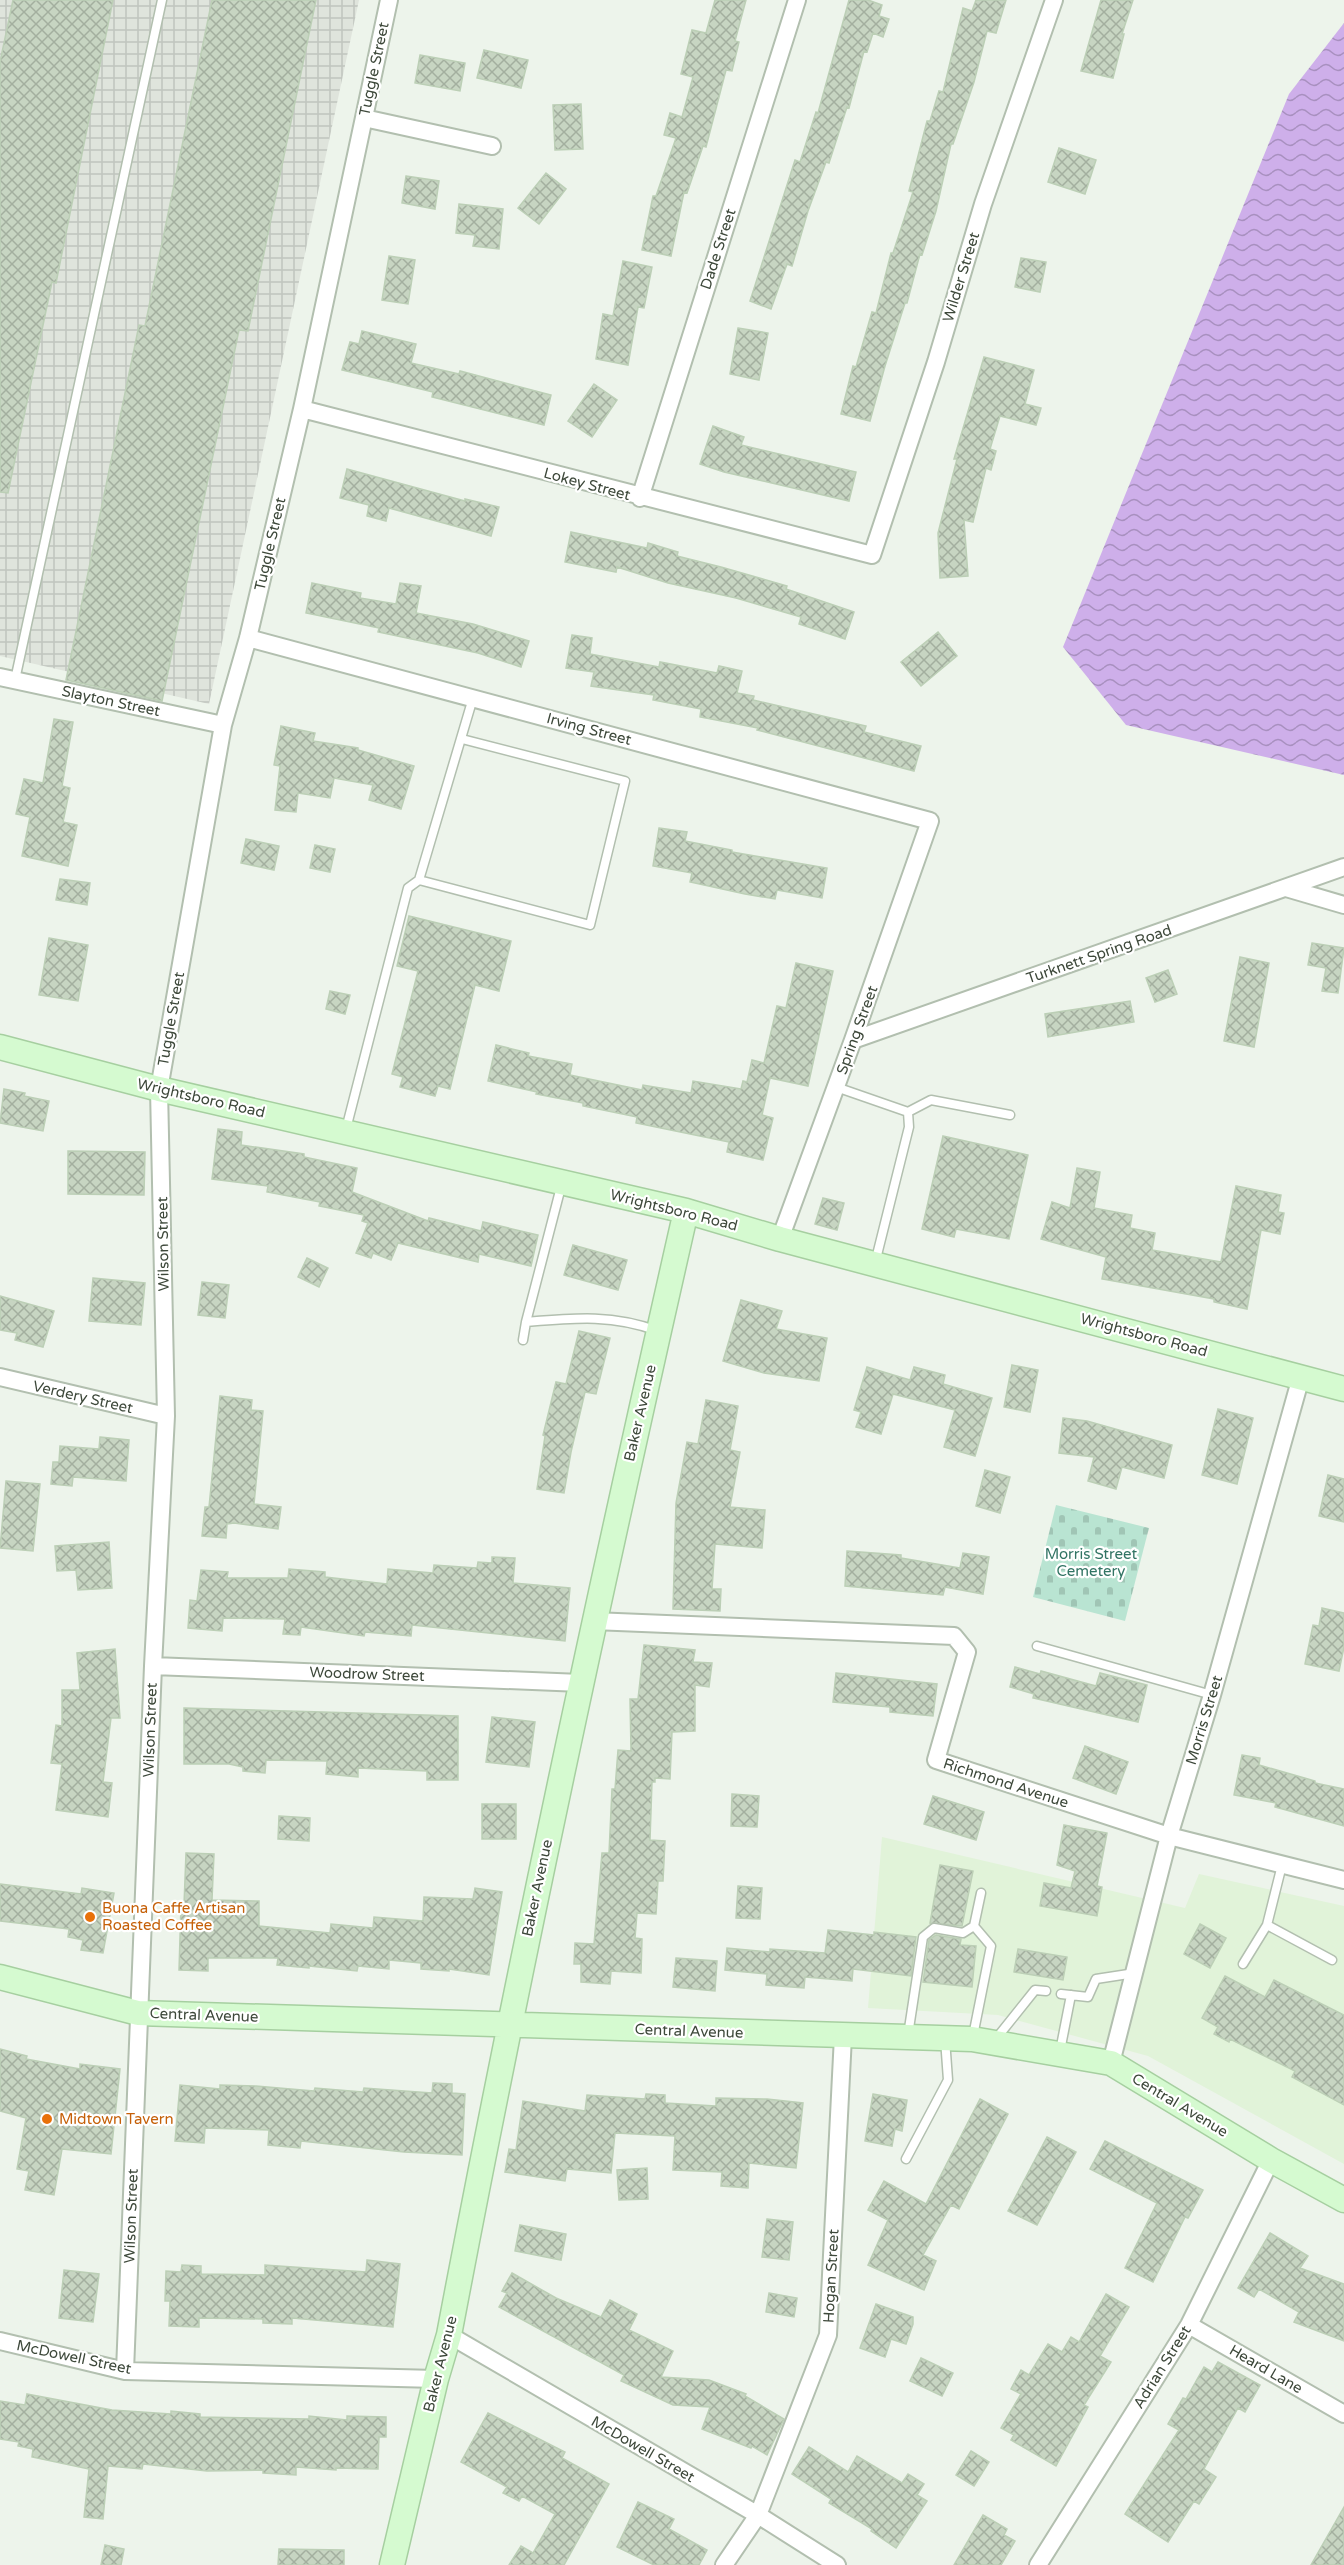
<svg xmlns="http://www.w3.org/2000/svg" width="1344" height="2565" viewBox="0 0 1344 2565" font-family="'Varela Round',sans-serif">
<defs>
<pattern id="industrial-grid" width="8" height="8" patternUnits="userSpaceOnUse" patternTransform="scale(1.5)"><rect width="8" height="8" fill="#dfe4dc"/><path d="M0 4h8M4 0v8" fill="none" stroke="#c0c5be"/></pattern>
<pattern id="cemetery-stones" width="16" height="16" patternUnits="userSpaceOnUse" patternTransform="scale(1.5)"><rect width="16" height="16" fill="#b9e4d2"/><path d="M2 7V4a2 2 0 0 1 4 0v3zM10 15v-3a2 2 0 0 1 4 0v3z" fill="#a0c5b5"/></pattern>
<pattern id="water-waves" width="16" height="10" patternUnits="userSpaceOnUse" patternTransform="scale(1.5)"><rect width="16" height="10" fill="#ceafea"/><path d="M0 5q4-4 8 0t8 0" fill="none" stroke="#a890bf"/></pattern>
<pattern id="building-cross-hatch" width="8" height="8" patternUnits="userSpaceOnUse" patternTransform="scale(1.5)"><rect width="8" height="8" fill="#c7d5c2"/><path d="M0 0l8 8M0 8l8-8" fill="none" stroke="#a3af9f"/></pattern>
</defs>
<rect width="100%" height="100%" fill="#edf4eb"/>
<path fill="#e1f3d9" d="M882,1837L1185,1908L1199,1874L1344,1906V2164L1148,2056L998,2015L868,2008Z"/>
<path fill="url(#industrial-grid)" d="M0,0H359L209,704L0,656Z"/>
<path fill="url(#cemetery-stones)" d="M1056,1505L1149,1528L1125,1621L1033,1597Z"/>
<path fill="url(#water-waves)" d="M1344,23V775L1126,725L1063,647L1289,94Z"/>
<path fill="url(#building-cross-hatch)" stroke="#bccfb6" stroke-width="1.5" d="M13,0H113L56,283L52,282L8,493L0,492V62Z
M212,0H316L248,331L239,330L162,701L66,680L139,325L145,326Z
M715,0H746L735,41L739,42L732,71L726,70L706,147L703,146L687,193L684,192L671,256L642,250L653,196H656L676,138L664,135L670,113L682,117L693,77L681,74L692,30L706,33Z
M849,0H868L882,5L879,16L889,19L883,37L873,33L867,52L864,51L849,108L847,107L829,163L826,162L808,211L792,266L787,264L771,309L750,301L795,160L800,162L816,112L818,113Z
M976,0H1006L996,33L987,31L974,82L953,144H951L936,211L922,255L920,254L907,303H905L885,366L870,421L841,414L853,366L856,367L872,312L876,313L891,253H893L913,192L909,191L927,121H930L939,91L943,92L963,8L972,11Z
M1101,0H1133L1122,34H1124L1113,78L1081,71Z
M484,50L528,60L521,88L477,78Z
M420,55L465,63L460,91L415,83Z
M581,104L583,149L555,150L553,105Z
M1059,148L1096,160L1085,194L1048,182Z
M546,173L566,189L539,224L518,208Z
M406,176L439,181L435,209L402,203Z
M459,204L503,209L499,249L473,246L475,235L456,233Z
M389,256L415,260L408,304L382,300Z
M1021,258L1046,262L1040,292L1015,287Z
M623,261L652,267L644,308L638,307L628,365L596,359L603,314L613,316Z
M738,328L768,333L759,380L730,374Z
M362,331L416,344L411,363L459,374L460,371L551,395L544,425L432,397L433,392L342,370L350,342L359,344Z
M984,357L1034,370L1025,404L1041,408L1036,425L1000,416L990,449L996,451L991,470L986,468L973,522L964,520L968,576L940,578L938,533L957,459H954Z
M594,384L617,400L592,437L568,421Z
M713,426L744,437L741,445L856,472L849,501L724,472L700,464Z
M347,469L465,501V499L499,507L491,536L389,508L386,521L367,516L369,505L340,498Z
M571,532L647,548L648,543L678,552L677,556L721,567L787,586L786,589L854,612L845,639L799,624L801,617L736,598L668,583L617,567L616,572L565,562Z
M312,583L361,593L360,598L396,604L400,583L421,586L416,613L473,624L529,641L521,667L478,653L378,632L379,628L306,613Z
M938,632L957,656L921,686L901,662Z
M572,635L592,638L590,654L659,667L660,662L717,673L719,666L742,671L737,693L754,696L753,700L866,726L864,732L921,746L914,771L757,730L758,728L700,717L701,709L653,700L654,695L591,686L594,672L566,668Z
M54,719L73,722L62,786L70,788L63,822L77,825L68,866L22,856L30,817L16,814L24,779L43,783Z
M281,726L315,733L313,741L358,748V750L414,766L401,809L369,800L373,785L334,778L330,798L298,793L296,812L275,810L280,766L274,765Z
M659,828L687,832L685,841L732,850V852L827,868L822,898L777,890L775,899L745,894L690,882L692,873L653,866Z
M246,839L279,846L274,870L241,863Z
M315,845L335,849L330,872L310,868Z
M60,879L90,883L87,905L56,900Z
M409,916L511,941L499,991L475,985L450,1089L438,1086L435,1096L400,1087L403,1077L392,1074L418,971L397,966Z
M49,938L88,945L78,1001L39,995Z
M1312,943L1344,948L1338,993L1322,991L1326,968L1308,965Z
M1240,957L1269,963L1254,1047L1224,1041Z
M796,963L833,971L808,1086L770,1078L762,1115L773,1118L763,1160L727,1152L729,1142L636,1123L637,1117L583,1106V1103L536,1094L537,1092L488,1081L496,1045L529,1053L528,1056L572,1064L570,1075L642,1090L643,1085L691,1093L693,1081L741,1089L743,1081L747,1082L752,1060L764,1063L777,1006L786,1008Z
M1168,970L1177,994L1155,1002L1146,978Z
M330,991L350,995L345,1014L326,1009Z
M1130,1001L1134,1022L1048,1037L1045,1014Z
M4,1089L25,1093L24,1096L49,1101L43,1131L0,1123Z
M218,1129L242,1132L241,1145L304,1154V1157L357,1168L352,1192L428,1221L429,1218L481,1231L483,1222L538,1235L531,1266L479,1254L478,1262L398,1243L391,1260L373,1253L371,1258L356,1253L368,1223L362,1221L364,1215L319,1206L320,1202L267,1192L268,1186L212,1179Z
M943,1136L1028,1155L1009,1239L956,1229L954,1237L922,1229Z
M68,1151L145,1152L144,1195L68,1194Z
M1077,1168L1100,1172L1094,1208L1132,1215L1130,1228L1155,1233L1152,1250L1221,1262L1236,1186L1281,1195L1278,1212L1284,1213L1280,1234L1261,1230L1247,1309L1214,1302V1299L1102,1279L1106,1257L1041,1239L1052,1202L1070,1208Z
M823,1198L844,1203L837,1230L815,1224Z
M573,1245L627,1260L618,1290L564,1275Z
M307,1258L328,1268L319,1287L298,1277Z
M93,1278L145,1283L141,1325L89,1321Z
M202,1282L229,1285L225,1318L198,1315Z
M0,1296L54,1311L43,1347L15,1340L17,1333L0,1330Z
M741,1300L782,1311L776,1329L827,1338L819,1381L764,1373L723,1361Z
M579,1331L610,1338L596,1394L585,1392L571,1452L564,1493L537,1489L545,1436L543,1435L556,1382L566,1384Z
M1012,1365L1038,1370L1030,1412L1004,1407Z
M867,1367L910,1380L914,1367L945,1375L943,1384L992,1398L975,1456L944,1447L955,1410L893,1394L881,1434L856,1427L861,1412L854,1410Z
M220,1396L252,1400L251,1410L263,1411L254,1504L281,1507L278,1529L234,1523L227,1524L226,1538L202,1536L205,1507H209Z
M706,1400L738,1406L730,1450L740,1452L730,1507L765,1510L762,1548L715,1544L712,1589H721L720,1611L673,1609L676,1503L687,1442L698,1444Z
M1218,1409L1253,1418L1237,1484L1202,1475Z
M1063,1418L1087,1421L1172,1445L1164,1478L1122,1467L1116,1489L1088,1481L1094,1457L1059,1453Z
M100,1437L129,1440L126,1481L73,1477L72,1486L51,1484L53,1462H59L60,1446L99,1449Z
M985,1470L1010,1477L1000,1513L976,1506Z
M1328,1475L1344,1479V1522L1319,1516Z
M6,1481L40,1484L33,1551L0,1548Z
M109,1542L112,1588L78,1590L76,1570L57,1571L55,1546Z
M847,1551L901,1555V1558L960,1568L963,1553L989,1557L983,1594L945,1587L943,1595L845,1586Z
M492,1557L515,1558L513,1583L570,1588L565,1641L412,1625L411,1636L365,1632L364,1636L301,1627L300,1635L283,1634L285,1619L223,1618L222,1631L188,1628L190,1600L197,1601L201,1570L228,1572L227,1578H288L289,1569L325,1572V1577L387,1584L388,1569L433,1573L434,1565L477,1568L478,1562L492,1563Z
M1322,1608L1344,1613V1647L1339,1671L1305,1664L1313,1625L1319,1626Z
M644,1645L695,1650L693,1662L712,1663L709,1687L695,1685V1731L672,1732L670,1779L655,1778V1782H652L650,1840L665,1841L663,1881H658L656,1914L637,1913L635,1938L642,1939L641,1973L611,1971L610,1984L581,1982V1964H574L575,1943L594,1944L602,1853H609L612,1789H615L618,1750L631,1751L630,1699H638Z
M115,1649L120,1718H111L103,1782L112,1783L108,1817L56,1810L62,1764L51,1763L56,1725L62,1726V1690H80L77,1653Z
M1015,1667L1040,1674L1041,1671L1096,1686L1100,1673L1147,1685L1138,1722L1033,1698L1034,1694L1010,1687Z
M836,1673L937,1684L933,1716L890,1712V1707L833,1702Z
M184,1708L458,1716V1780H427V1771L358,1768V1777L326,1774L327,1761L266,1760L265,1773L243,1771V1767L229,1764H184Z
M492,1717L535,1722L529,1767L486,1762Z
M1085,1746L1128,1762L1116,1794L1073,1778Z
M1242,1755L1260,1758L1259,1765L1315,1781V1783L1344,1789V1826L1275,1807L1276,1803L1234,1795Z
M732,1794L759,1796L757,1827L731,1826Z
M933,1796L984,1812L976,1840L924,1824Z
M482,1804H516V1839H482Z
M279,1816L310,1818L309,1841L278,1839Z
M1064,1825L1107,1833L1097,1886L1102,1887L1097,1916L1040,1906L1044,1883L1071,1888L1075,1871L1057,1865Z
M186,1853L214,1854L212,1900L259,1901V1926L330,1933L331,1924L373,1928L374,1917L423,1921L424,1897L473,1899L475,1888L502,1892L489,1975L449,1969V1971L421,1969V1963L389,1960V1969L358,1966L357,1971L309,1966V1968L277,1965L278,1958H208V1971L179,1970L181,1905H184Z
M940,1865L973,1871L962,1926L930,1923Z
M0,1884L81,1894L82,1888L114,1893L103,1953L81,1950L83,1940L68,1937L69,1929L0,1921Z
M738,1886L762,1888L760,1919L736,1918Z
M1200,1924L1226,1938L1210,1968L1184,1954Z
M828,1930L874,1935V1932L916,1937L911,1976L853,1969L852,1981L805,1977L804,1988L766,1985L767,1974L725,1970L727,1948L770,1952V1949L825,1953Z
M936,1935L961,1939L960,1945L976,1946L972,1987L923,1982L929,1940Z
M1018,1949L1067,1957L1063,1980L1014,1972Z
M676,1958L717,1961L715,1991L673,1987Z
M1225,1976L1265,1997L1274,1980L1344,2015V2105L1292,2077L1295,2071L1230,2039L1229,2042L1214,2034L1218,2027L1202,2018Z
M0,2049L27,2056L26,2059L80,2069V2064L120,2069L111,2154L62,2149L54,2195L25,2190L29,2171L17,2169L26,2118L0,2111Z
M433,2083L452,2084V2093L465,2094L462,2155L404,2152L301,2141L300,2148L268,2145L269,2130L205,2128L204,2143L175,2141L180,2085L220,2089V2085L256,2086L314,2091L315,2088L363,2092L364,2088L432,2093Z
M646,2094L665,2095V2103L716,2106V2098L767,2099L803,2103L796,2168L749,2163L748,2188L721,2186L722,2172L673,2170L675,2136L615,2133L611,2173L567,2169L565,2181L505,2172L509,2149L516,2150L523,2101L585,2111L587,2095L645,2099Z
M873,2094L907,2100L902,2131L895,2129L892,2146L865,2141Z
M980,2099L1008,2114L959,2209L951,2205L923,2255L936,2261L924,2290L868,2265L888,2220L868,2210L884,2181L926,2204Z
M1047,2137L1076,2152L1037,2225L1008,2211Z
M1105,2141L1203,2190L1188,2218L1185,2217L1153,2282L1125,2268L1157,2203L1090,2169Z
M647,2168L648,2199L619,2200L617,2170Z
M767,2219L793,2222L789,2260L762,2257Z
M520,2225L566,2234L561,2260L515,2251Z
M1270,2233L1308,2256L1300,2268L1344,2284V2341L1294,2322L1299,2312L1259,2289L1254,2297L1238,2288Z
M367,2260L400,2264L393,2327L292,2318V2324L263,2323V2319L199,2318V2327L169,2326L170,2301H165L166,2271L181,2272L182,2265L201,2266V2274L265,2275V2265L366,2272Z
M64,2270L99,2274L93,2322L59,2318Z
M512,2273L556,2298L601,2317L610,2300L637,2314L629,2330L673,2351L661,2377L709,2380L746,2394L745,2396L784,2419L767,2455L752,2446L751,2448L702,2429L710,2407L673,2405L621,2381L624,2375L499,2307L507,2293L502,2291Z
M769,2293L797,2298L794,2317L766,2312Z
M1106,2294L1129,2307L1100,2356L1111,2362L1084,2405L1088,2407L1056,2466L1011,2440L1014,2435L1001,2428L1021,2394L1011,2389L1021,2370L1029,2375L1048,2344L1062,2352L1071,2337L1079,2342Z
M876,2304L913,2317V2324L906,2344L891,2339L885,2357L860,2348Z
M921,2358L953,2373L942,2396L910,2381Z
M1218,2362L1260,2385L1245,2412L1238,2408L1204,2469L1216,2477L1199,2504L1194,2501L1168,2542L1125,2514L1179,2430L1168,2424L1183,2398L1186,2399L1204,2367L1212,2372Z
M27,2394L112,2410L171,2414V2411L200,2414V2417L309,2419V2416L347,2420V2416L386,2417V2437H379L378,2469L336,2468V2470L296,2467V2475L263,2473V2470L207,2471L143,2464L142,2469L108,2466L103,2519L84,2517L89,2469L32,2457L33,2449L18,2446L19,2442L0,2439V2401L25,2405Z
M488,2413L565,2452L562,2458L609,2484L564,2565H509L521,2546L533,2553L555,2514L522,2496L519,2501L503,2493L507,2487L461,2462Z
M809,2447L848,2472L857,2456L902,2483L908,2474L924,2484L917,2495L927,2501L896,2548L871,2531L872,2529L829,2503L831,2499L792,2474Z
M971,2451L989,2462L974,2486L956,2475Z
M638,2502L674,2519L669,2529L707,2550L699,2565H654L617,2547Z
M1344,2507V2565H1311Z
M983,2515L1007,2529L1004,2535L1015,2541L1001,2565H954Z
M105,2545L124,2549L121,2565H101Z
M279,2549L344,2550V2565H278Z"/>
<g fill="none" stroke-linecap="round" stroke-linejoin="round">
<defs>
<path id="lane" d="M15,680L162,0
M419,880L590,925L625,781L462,739
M836,1087L908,1112L931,1100L1010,1115
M346,1129L408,888L419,880L473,698
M875,1263L909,1127L908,1112
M526,1322L562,1183
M523,1340L526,1322C574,1318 612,1314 658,1331
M1037,1646L1212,1695
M1267,1925L1332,1960
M1243,1964L1267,1925L1282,1865
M1061,1994L1088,1997L1096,1979L1135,1973
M908,2035L923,1937L934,1928L963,1933L974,1926
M973,2036L991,1946L974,1926L981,1893
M995,2040L1035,1990L1046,1991
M1060,2051L1071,1995
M906,2159L948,2080L945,2039"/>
<path id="street" d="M364,118L492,146
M302,409L872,555L936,362L983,204L1054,0
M640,498L797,0
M248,638L930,821L853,1040L780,1239
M0,677L223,725
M1286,888L1344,905
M853,1040L1344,867
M0,1377L166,1416
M593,1621L954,1636L967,1652L936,1760L1169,1836L1344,1880
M153,1666L581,1683
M1111,2063L1169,1836L1212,1695L1301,1377
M1189,2325L1344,2414
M449,2335L758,2515L837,2565
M0,2341L125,2371L436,2379
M125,2371L153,1666L166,1416L159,1089L223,725L248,638L302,409L389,0
M724,2565L758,2515L828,2335L843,2036
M1038,2565L1189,2325L1271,2160"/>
<path id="secondary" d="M0,1047L159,1089L686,1211L780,1239L1344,1389
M0,1977L138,2013L972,2039L1111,2063L1271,2160L1344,2200
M392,2565L436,2379L449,2335C520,1959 601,1585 686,1211"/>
</defs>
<use href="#lane" stroke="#b2bfaf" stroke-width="11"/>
<use href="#street" stroke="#b2bfaf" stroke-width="20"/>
<use href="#secondary" stroke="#a6cfa0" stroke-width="27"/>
<use href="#lane" stroke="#fff" stroke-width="8"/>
<use href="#street" stroke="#fff" stroke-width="16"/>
<use href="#secondary" stroke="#d5fad0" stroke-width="24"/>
</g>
<g fill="#e8710a" stroke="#fff" stroke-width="2">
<circle cx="90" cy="1917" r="6"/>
<circle cx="47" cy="2119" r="6"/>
</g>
<g text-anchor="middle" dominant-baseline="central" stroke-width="4.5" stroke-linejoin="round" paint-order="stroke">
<g font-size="15" fill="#3d483a" stroke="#fff">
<text transform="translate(374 69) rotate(-78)">Tuggle Street</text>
<text transform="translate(718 249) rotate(-72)">Dade Street</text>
<text transform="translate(961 277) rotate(-73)">Wilder Street</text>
<text transform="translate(587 484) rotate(15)">Lokey Street</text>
<text transform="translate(270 544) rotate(-77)">Tuggle Street</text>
<text transform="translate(111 701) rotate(12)">Slayton Street</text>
<text transform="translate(589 729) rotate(15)">Irving Street</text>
<text transform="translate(1099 954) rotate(-19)">Turknett Spring Road</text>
<text transform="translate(171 1019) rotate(-80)">Tuggle Street</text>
<text transform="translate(857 1030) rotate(-70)">Spring Street</text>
<text transform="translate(201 1098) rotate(13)">Wrightsboro Road</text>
<text transform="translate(674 1210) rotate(14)">Wrightsboro Road</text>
<text transform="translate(163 1244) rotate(-91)">Wilson Street</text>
<text transform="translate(1144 1335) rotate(15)">Wrightsboro Road</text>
<text transform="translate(83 1397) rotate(13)">Verdery Street</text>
<text transform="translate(640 1413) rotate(-77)">Baker Avenue</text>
<text transform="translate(367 1674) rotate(2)">Woodrow Street</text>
<text transform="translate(1204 1720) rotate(-73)">Morris Street</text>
<text transform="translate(150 1730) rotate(-88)">Wilson Street</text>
<text transform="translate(1006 1783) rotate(18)">Richmond Avenue</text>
<text transform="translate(537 1888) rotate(-78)">Baker Avenue</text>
<text transform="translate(204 2015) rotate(2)">Central Avenue</text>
<text transform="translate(689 2031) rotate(2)">Central Avenue</text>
<text transform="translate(1180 2105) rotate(31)">Central Avenue</text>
<text transform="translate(131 2216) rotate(-88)">Wilson Street</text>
<text transform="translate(831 2276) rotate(-87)">Hogan Street</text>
<text transform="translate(74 2357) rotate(12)">McDowell Street</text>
<text transform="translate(440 2364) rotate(-76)">Baker Avenue</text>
<text transform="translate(1162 2367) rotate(-58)">Adrian Street</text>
<text transform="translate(1266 2369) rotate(30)">Heard Lane</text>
<text transform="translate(643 2449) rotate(30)">McDowell Street</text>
</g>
<g font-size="15" fill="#327464" stroke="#fff">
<text x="1091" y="1554">Morris Street<tspan x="1091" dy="17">Cemetery</tspan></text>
</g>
<g font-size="15" fill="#c56008" stroke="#fff" text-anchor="start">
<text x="102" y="1908">Buona Caffe Artisan<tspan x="102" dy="17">Roasted Coffee</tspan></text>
<text x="59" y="2119">Midtown Tavern</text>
</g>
</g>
</svg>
